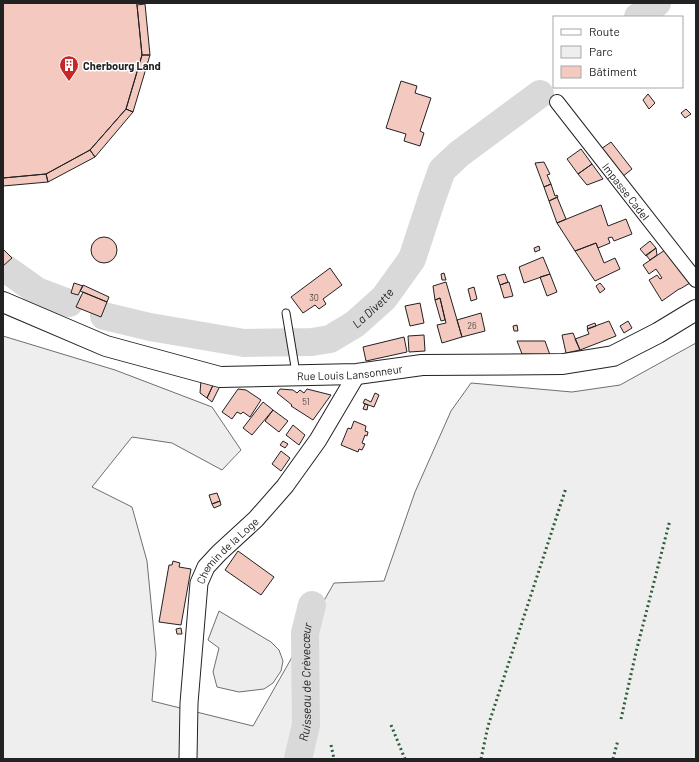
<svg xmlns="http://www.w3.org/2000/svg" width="699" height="762" viewBox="0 0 699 762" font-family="Barlow,sans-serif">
<rect width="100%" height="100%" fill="#fff"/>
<path fill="#eee" stroke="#6f6f6f" d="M3,336L115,370L212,407L241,450L222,470L172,443L132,437L92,487L132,507L147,561L156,654L152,701L253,726L334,583L384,581L415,492L451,411L471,383L572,392L620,385L696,343V759H3Z"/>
<path fill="#ededed" stroke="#6f6f6f" d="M219,611L271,642L279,650L283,661L281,671L273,683L264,689L239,692L217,687L213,672L219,648L208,640Z"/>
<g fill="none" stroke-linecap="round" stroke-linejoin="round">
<g stroke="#d9d9d9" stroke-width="28">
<path d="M638,17L657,3"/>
<path d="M3,267L37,291L69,303"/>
<path id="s1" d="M104,316L150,327L244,343L312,342L330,339L355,324L384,298L412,259L432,198L442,170L459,154L540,94"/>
<path id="s2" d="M298,759L306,725L305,633L312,605"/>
</g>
</g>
<path fill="#f3c9c0" stroke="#222" d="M3,3H136L137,5L142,55L126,109L90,150L46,174L3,178Z
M145,4L150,55H142L137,5Z
M142,55H150L133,112L126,109Z
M401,81L417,86L415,93L431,98L420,131L424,133L420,146L404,141L406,134L386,128Z
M648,94L655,103L649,109L643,100Z
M126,109L133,112L95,157L90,150Z
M686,109L691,114L685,118L681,113Z
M611,142L632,169L622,177L601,149Z
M581,149L592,164L578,174L567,159Z
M90,150L95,157L48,182L46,174Z
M544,162L550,174L547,175L551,184L544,187L535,163Z
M592,164L603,179L587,185L578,174Z
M46,174L48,182L3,186V178Z
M551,184L555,196L557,195L558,197L549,201L544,187Z
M557,197L566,219L557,223L549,201Z
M601,205L608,226L626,219L632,234L614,241L612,237L608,238L610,243L598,248L596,243L575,251L557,223Z
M91 250a13 13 0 1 1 26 0a13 13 0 1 1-26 0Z
M650,241L656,248L646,256L640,249Z
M596,243L604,263L615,258L620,269L595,281L575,251Z
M539,246L540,250L535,252L534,248Z
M656,248L657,255L650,260L646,255Z
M3,249L12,258L3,266Z
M665,250L690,283L680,289H679L662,301L649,280L657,275L660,279L662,278L656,269L649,274L643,265Z
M543,257L550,274L524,283L519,267Z
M330,268L342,285L323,299L326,304L319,309L315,305L303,313L291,297Z
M444,273L446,280H442L441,274Z
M505,274L508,282L500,285L497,276Z
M550,274L557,292L547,296L540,277Z
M446,282L462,337L442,343L437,325L446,323L440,298L435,300L433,286Z
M509,282L513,296L504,298L500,285Z
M74,283L83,286L78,295L71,293Z
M600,283L605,289L600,293L596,286Z
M83,285L109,297L107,302L80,291Z
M474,287L477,299L471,301L468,289Z
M83,292L107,302L101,317L76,307Z
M440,298L445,320L441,321L435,300Z
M420,303L424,323L410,326L405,306Z
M481,313L485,331L462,337L457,320Z
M609,321L616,336L580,350L575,339L589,334L587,329Z
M628,321L632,328L624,333L620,326Z
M595,323L596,326L588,329L587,326Z
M517,325L518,331H514L513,326Z
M573,333L580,350L566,353L562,335Z
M424,335L425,351L409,352L408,336Z
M404,337L407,352L366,361L363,347Z
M517,341H545L550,355L522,354Z
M201,380L214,383L207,398L200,393Z
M214,383L221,384L212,402L207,398Z
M238,389L246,390L261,400L250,417L243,412L241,414L237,412L232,419L222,412Z
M280,389L293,390L297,393L300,390L304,393L307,389L331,395L313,420L291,406L292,405L277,393Z
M375,393L379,395L374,407L363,403L365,399L371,402Z
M263,402L273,410L252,435L243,428Z
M365,404L368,405L367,410L363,409Z
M273,410L288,421L279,432L265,421Z
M354,421L366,426L365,431L368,432L367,436L365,435L362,443L365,444L362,450L359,449L358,452L341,445L348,428L351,429Z
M293,425L305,435L299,445L286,435Z
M283,441L288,444L285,448L280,445Z
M281,451L290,458L281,471L272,464Z
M217,493L220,501L212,504L209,495Z
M220,501L221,505L214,508L212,504Z
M238,551L274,577L261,595L225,570Z
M173,561L180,563L179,567L191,569L181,625L159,622L169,565H172Z
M181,628L182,634H177L176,629Z"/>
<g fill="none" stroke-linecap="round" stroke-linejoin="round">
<defs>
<path id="service" d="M286,313L296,373"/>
<g id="minor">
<path id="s3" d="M557,102L696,280"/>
</g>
<g id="tertiary">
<path id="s4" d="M188,759L189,703L199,583L206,567L219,553L256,519L285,486L318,440L357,374"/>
</g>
<g id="secondary">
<path id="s5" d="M3,302L106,346L220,377L357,374L422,365L563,364L613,356L658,333L696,310"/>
</g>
</defs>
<use href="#service" stroke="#222" stroke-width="9"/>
<use href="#minor" stroke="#222" stroke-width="16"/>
<use href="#tertiary" stroke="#222" stroke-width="19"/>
<use href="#secondary" stroke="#222" stroke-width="22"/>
<use href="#service" stroke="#fff" stroke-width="7"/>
<use href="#minor" stroke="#fff" stroke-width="14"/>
<use href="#tertiary" stroke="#fff" stroke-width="17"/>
<use href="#secondary" stroke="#fff" stroke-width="20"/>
<path stroke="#2f5e38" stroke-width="3" stroke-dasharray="2 3" stroke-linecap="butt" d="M621,719L636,652L670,520
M391,725L405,759
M331,745L334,759
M481,759L488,726L566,488
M613,759L618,740"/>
</g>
<defs>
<symbol id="building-pin" viewBox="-11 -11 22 30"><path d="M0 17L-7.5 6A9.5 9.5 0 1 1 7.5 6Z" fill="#c62828" stroke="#fff"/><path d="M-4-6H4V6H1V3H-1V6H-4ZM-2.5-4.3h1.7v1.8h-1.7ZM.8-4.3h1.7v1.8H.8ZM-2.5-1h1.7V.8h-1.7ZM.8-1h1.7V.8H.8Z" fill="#fff"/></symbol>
</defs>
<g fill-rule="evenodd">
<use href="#building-pin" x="58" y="54" width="22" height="30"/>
</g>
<g text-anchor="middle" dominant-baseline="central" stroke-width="3" stroke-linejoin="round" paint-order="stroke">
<g font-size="9" fill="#564c4a">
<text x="314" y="297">30</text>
<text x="472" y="325">26</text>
<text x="306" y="401">51</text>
</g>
<g font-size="11" font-weight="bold" fill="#222" stroke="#fff" text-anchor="start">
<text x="83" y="65">Cherbourg Land</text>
</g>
<g font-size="11" fill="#222" stroke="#fff">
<text stroke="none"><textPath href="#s3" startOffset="113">Impasse Cadel</textPath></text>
<text stroke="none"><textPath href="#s5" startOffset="360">Rue Louis Lansonneur</textPath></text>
<text stroke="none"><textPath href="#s4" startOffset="220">Chemin de la Loge</textPath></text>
</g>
<g font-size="12" font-style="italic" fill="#222" stroke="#fff">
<text stroke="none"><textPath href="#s1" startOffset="282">La Divette</textPath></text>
<text stroke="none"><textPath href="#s2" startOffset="78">Ruisseau de Crèvecœur</textPath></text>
</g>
</g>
<rect width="699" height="762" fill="none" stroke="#222222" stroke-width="8"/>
<rect x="553" y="16" width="130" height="72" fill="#ffffff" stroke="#a7a7a7"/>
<rect x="561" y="29" width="20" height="6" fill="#ffffff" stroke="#a7a7a7"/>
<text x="589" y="36" font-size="12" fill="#222222">Route</text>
<rect x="561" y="46" width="20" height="12" fill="#eeeeee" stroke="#a7a7a7"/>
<text x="589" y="56" font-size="12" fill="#222222">Parc</text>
<rect x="561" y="66" width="20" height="12" fill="#f3c9c0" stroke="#a7a7a7"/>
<text x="589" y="76" font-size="12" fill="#222222">Bâtiment</text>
</svg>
